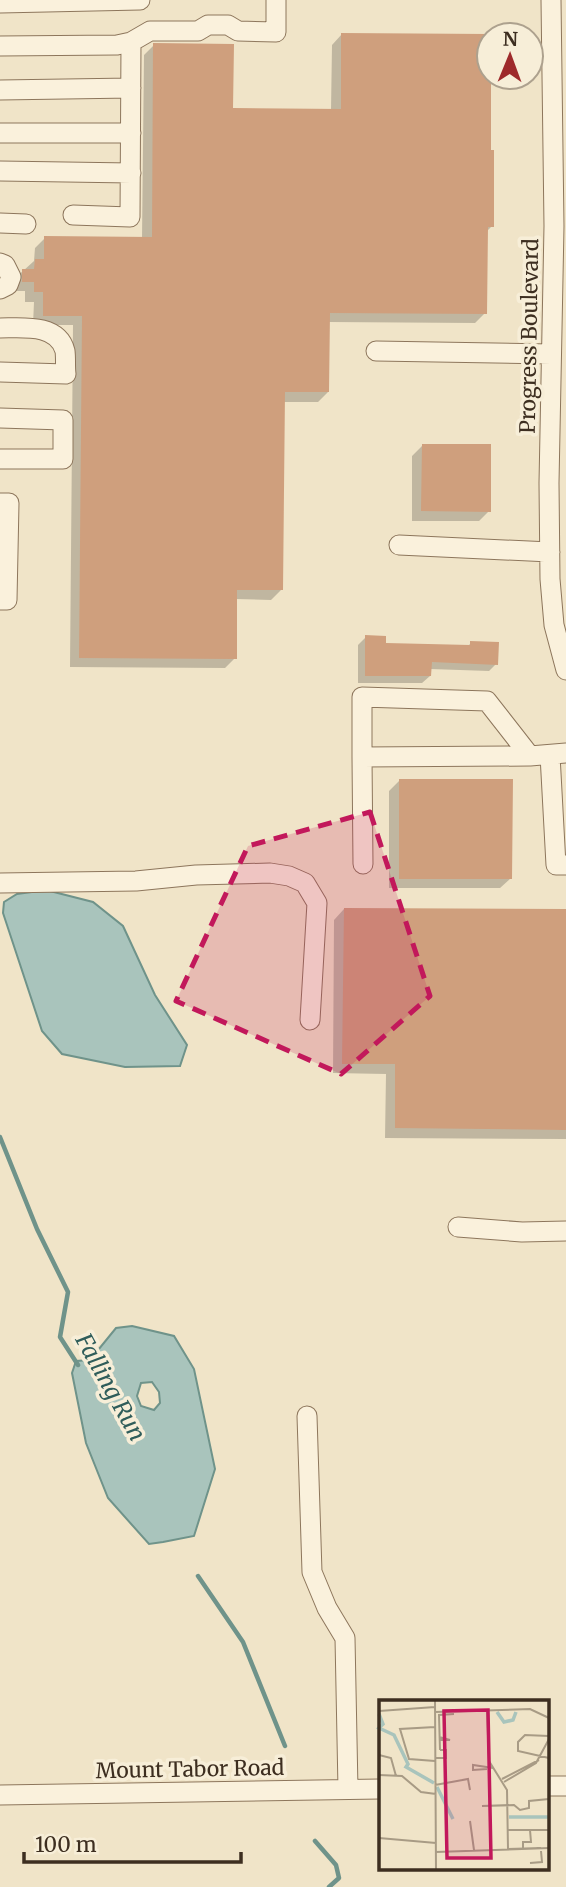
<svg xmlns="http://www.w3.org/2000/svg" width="566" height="1887" viewBox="0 0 566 1887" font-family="Merriweather,serif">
<rect width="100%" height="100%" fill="#f0e4c8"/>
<path fill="#a9c4bc" stroke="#6f938a" stroke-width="2" fill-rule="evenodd" d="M46,890L93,902L123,926L155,995L187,1045L180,1066L125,1067L62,1054L42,1031L3,913L4,902L17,894Z
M132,1326L174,1336L194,1369L215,1469L194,1536L163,1542L149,1544L108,1498L86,1443L72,1373L76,1361L90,1360L116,1328ZM152,1382L159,1392L160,1403L154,1410L141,1406L137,1396L141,1383Z"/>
<path fill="#0003" d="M342,34L489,36L492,226L486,232L485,313L475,323L328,322V392L318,402H283L281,590L271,600L236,599L235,658L225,668L70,667L73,325H33L34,302H25V291H13L12,281L34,261L35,248L45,238H142L144,55L154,45L232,110H331L332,45Z
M422,446L489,511L479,521H412V456Z
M366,637L384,644L467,647L471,643L496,664L489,671L430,669V676L422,683H358V645Z
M400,780L511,878L500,888H389V791Z
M344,909L566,911V1139L385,1138L386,1074L333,1073L334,920Z"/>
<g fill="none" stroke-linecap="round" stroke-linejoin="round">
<path stroke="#6f938a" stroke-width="4.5" d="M0,1137L37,1229L68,1292L60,1337L78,1365
M198,1576L243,1642L285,1746
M315,1841L336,1865L339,1878L329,1887"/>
</g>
<path fill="#cf9f7d" d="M341,33L489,34V77H491V150H494V227H488L487,314L330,313L329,392H285L283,590H237V659L79,658L82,316H43V292H34V282H22V269H34L35,259H44V236L152,237L153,43L234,44L233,108L341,109Z
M422,444H491V512L421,511Z
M365,635L386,636V643L470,645V641L499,642L498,665L432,662L431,676H365Z
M399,779H513L512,879H399Z
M344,908L566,909V1130L395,1128V1064H342Z"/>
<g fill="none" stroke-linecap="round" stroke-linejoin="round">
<defs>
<path id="minor" d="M551,0L554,226L549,483L550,579L554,625L566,670
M0,3L140,0
M0,46L117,45L131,42
M0,90L131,88
M0,133H131
M0,171L131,173
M73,215L130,217L131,42L150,31H198L208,25H228L238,31L276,32V0
M0,223L26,224
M0,263L5,265L11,277L8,285L0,289
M0,328C21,328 58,323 65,351C66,358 65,367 66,374L0,372
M376,351L551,354
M0,418L63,420V459H0
M0,503H9L7,600H0
M399,545L550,552
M550,755L556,865H566
M530,756L487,701L362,697V757L530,756L566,753
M362,757L363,864
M0,883L136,881L196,875L270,873L289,876L305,883L317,903L310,1020
M458,1227L522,1232L566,1231
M307,1416L312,1572L327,1608L345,1638L348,1789
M547,1786H566
M0,1795L380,1789"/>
</defs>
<use href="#minor" stroke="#8d765c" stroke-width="21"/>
<use href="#minor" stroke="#faf1dc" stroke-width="19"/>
</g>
<path fill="#c2185b" fill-opacity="0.2" stroke="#c2185b" stroke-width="5" stroke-dasharray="14 9" stroke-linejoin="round" d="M370,812L430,996L341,1074L176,1001L248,846Z"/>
<g text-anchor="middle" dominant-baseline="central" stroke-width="7" stroke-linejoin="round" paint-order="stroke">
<g font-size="21" fill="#3d2e20" stroke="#f7eed8">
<text transform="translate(529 336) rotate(-89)">Progress Boulevard</text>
<text transform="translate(190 1769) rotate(-1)">Mount Tabor Road</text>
</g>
<g font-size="23" font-style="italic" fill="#2f5d5a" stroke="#f7eed8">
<text transform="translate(111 1387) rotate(61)">Falling Run</text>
</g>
</g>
<g transform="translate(379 1700)">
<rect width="170" height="170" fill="#f0e4c8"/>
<path fill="none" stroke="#a9c4bc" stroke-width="3.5" d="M118,12L125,22L134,20L137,12M0,14L4,24L0,28L15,35L29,64L27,67L55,83M58,87L74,119M130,117H170"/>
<path fill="none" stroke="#a89b85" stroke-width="2" d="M56,0L57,170M108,10L110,61L128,90L129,149M0,11L56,7M56,12L151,9L170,18M170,36L146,35L139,42V51L170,58M60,37L71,40H60M61,50L60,15L75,14M0,55L12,58L17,76M56,58H67V50H61M56,61L30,59L21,29L56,27M108,69L94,70V65L114,68M0,75L23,76L42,92L57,94M123,79L160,60M125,82L157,63L170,39M56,85L89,79L91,90M103,106L135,105L141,110L150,108V101L170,99M91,121L95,150M129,130H170M0,138L57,143M129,149L162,148M144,149V142H152L151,130M57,152L170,148M151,163L163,162L162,151"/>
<path fill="#c2185b" fill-opacity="0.15" stroke="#c2185b" stroke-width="3.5" d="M109,10L112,158H68L65,11Z"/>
<rect width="170" height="170" fill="none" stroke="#3d2e20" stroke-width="3.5"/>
</g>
<g transform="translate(510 56) rotate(1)"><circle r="33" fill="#f7eed8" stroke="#ada18e" stroke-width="2"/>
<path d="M0-5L12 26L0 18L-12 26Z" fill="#9e2a2b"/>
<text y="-10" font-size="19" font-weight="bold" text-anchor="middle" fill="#3d2e20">N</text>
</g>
<path d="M24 1852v10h217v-10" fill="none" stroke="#3d2e20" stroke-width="3.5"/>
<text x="35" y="1852" font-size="21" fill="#3d2e20" stroke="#f7eed8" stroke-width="5" paint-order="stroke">100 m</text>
</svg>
